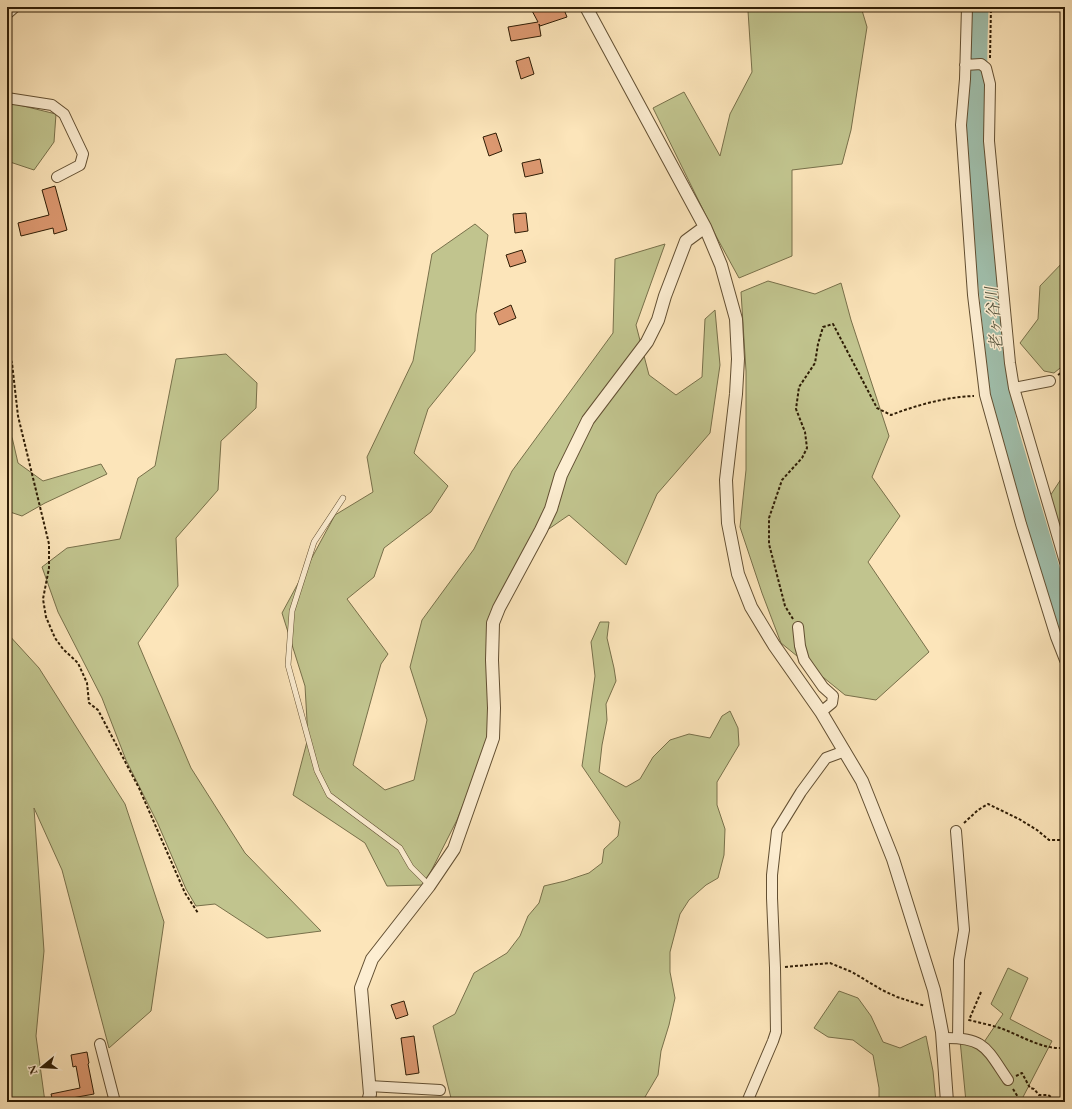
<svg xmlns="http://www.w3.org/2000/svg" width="1072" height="1109" viewBox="0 0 1072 1109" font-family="'EB Garamond','Noto Serif JP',serif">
<rect width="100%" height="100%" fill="#fce5ba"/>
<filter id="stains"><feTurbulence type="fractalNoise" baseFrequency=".005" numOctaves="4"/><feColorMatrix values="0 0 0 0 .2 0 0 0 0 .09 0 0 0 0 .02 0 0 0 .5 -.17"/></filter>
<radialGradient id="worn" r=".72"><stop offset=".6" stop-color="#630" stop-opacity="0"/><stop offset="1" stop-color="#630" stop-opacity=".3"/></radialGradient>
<path fill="#c1c48e" stroke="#78704a" d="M745,7H861L867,27L851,130L842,164L792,170V256L739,278L716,236L653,108L684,92L720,156L730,114L752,72L748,11Z
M7,102L56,114L54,142L34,170L7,161Z
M475,224L488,235L476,314L475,351L428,409L414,453L448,486L431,512L384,548L374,577L347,599L388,654L381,664L353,765L385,790L414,780L427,720L410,667L422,620L474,549L512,471L613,333L615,259L665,244L636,325L649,375L676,395L702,377L705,319L715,310L720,365L710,433L657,494L626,565L569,515L540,535L489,619L490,737L457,820L424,885L387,886L365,843L293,795L308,738L305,686L282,613L335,515L373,492L367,457L413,361L432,254Z
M1065,260V364L1054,373L1044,371L1020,343L1038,319L1040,286Z
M768,281L815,294L841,283L851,320L889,436L872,477L900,516L868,562L929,652L876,700L845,695L781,643L762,593L740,527L746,470V371L741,292Z
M226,354L257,383L256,408L221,441L218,490L176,538L178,586L138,643L191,768L245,853L321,931L267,938L215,904L196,906L186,889L158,824L126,760L102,698L58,612L42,567L67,548L120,539L138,478L155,466L176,359Z
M7,365L12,378V437L18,463L43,481L101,464L107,474L45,503L22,516L7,511Z
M1065,473V546L1050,496Z
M600,622H609L607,638L614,668L616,681L606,704L607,720L602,745L599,772L626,787L640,779L653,757L670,740L689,734L710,738L722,716L730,711L738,728L739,745L717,782V805L725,829L724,855L718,878L706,885L689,900L680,914L670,952V972L675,998L669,1025L661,1051L658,1075L642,1102H452L433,1026L455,1014L474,973L507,953L520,936L528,916L539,903L544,886L565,881L589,873L602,863L604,849L618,836L620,822L582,766L595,676L591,642Z
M7,633L39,668L125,804L164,922L151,1011L109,1048L62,870L34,808L44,951L36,1036L45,1102H7Z
M1008,968L1028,978L1010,1019L1052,1041L1022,1099L1023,1102H966L960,1040L980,1048L1003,1014L991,1004Z
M839,991L858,998L871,1016L883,1042L900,1048L926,1036L933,1071L936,1102H879V1088L873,1055L853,1040L828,1037L814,1028Z"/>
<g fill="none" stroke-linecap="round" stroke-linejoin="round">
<path stroke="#a0bfac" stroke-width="21" d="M978,7L977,41L976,132L987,270L999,380L1007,428L1065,622"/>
</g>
<path fill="#dc9870" stroke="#2f1d05" d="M530,7H563L567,17L540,26L539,24L541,36L511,41L508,27L538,22Z
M529,57L534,74L521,79L516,61Z
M496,133L502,151L489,156L483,137Z
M540,159L543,173L525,177L522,163Z
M55,186L67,230L54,234L53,228L21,236L18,223L49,215L42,190Z
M526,213L528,231L515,233L513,214Z
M522,250L526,262L510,267L506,255Z
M511,305L516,318L499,325L494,313Z
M404,1001L408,1015L396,1019L391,1005Z
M414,1036L419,1073L406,1075L401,1038Z
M87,1052L89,1063L88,1064L94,1094L72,1098L73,1102H53L51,1094L80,1088L76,1066L73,1067L71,1055Z"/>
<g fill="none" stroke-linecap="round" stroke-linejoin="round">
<defs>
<path id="service" d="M343,498L314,542L292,611L288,665L317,771L329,795L400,848L411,867L429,885"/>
<path id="minor" d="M967,7L965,79L961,125L973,295L985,395L1021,524L1056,637L1065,660
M7,14L15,7
M965,65L981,64L986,68L990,84L989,141L1010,363L1014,388L1065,562
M7,98L52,105L64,114L83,154L80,165L57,177
M1014,388L1050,381
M798,627L800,646L804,660L823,687L833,696L832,703L821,712
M956,831L964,930L959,960L958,1038
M943,1038C985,1037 986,1048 1008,1080
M100,1044L115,1102
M369,1086L440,1090
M747,1102L773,1041L776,1032L775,968L772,898V875L777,831L801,792L826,758L845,751"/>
<path id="tertiary" d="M586,7L705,227L721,265L736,319L738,359L736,394L726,480L728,523L738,574L751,607L774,645L821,712L862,781L893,859L934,990L942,1032L947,1102
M368,1102L370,1094L361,988L372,959L429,886L454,849L493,738L494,708L492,660L493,623L499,608L541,530L551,509L561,475L588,420L647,342L658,320L665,296L686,241L705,227"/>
</defs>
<use href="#service" stroke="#624f32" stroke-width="6"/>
<use href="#minor" stroke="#624f32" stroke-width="12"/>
<use href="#tertiary" stroke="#624f32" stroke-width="14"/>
<path stroke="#2f1d05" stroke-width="2" stroke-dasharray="3 2" stroke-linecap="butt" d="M990,58L991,7
M7,351L12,363L18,416L49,544V568L43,599L46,617L55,638L63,649L78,663L87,683L89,703L98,710L139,788L185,893L198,913
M1058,375L1065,370
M793,619L785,606L769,544V518L782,480L802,458L807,448L805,432L796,409L799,387L815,363L818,344L823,327L833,324L877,408L891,415C917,405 946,397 974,396
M964,823L978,810L988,804L1019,819L1037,830L1049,840H1065
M785,967L830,963L852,972L882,990L897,997L925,1006
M981,992L969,1020C980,1023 992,1025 1003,1029C1021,1036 1042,1049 1062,1048L1065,1044
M1062,1048L1065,1058
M1016,1076L1022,1073L1030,1088L1034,1089L1039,1095H1048L1059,1102
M1013,1089L1021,1102"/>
<use href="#service" stroke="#fdeed2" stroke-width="5"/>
<use href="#minor" stroke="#fdeed2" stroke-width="10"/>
<use href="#tertiary" stroke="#fdeed2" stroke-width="12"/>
</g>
<g text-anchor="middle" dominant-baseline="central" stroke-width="3" stroke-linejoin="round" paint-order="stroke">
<g font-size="16" font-style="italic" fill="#57563f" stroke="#fdeed2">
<text transform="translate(994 319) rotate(-95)">老ヶ谷川</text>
</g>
</g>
<rect width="1072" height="1109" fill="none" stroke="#fce5ba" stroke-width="24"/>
<rect x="8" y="8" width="1056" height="1093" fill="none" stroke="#2f1d05" stroke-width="2"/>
<rect x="12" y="12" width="1048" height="1085" fill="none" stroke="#2f1d05"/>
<g transform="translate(42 1067) rotate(252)" stroke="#fdeed2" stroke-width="3" paint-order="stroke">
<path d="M0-3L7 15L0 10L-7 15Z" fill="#2f1d05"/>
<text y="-6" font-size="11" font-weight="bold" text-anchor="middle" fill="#2f1d05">N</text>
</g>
<rect width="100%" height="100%" filter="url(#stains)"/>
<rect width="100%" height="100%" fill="url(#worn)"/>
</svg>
